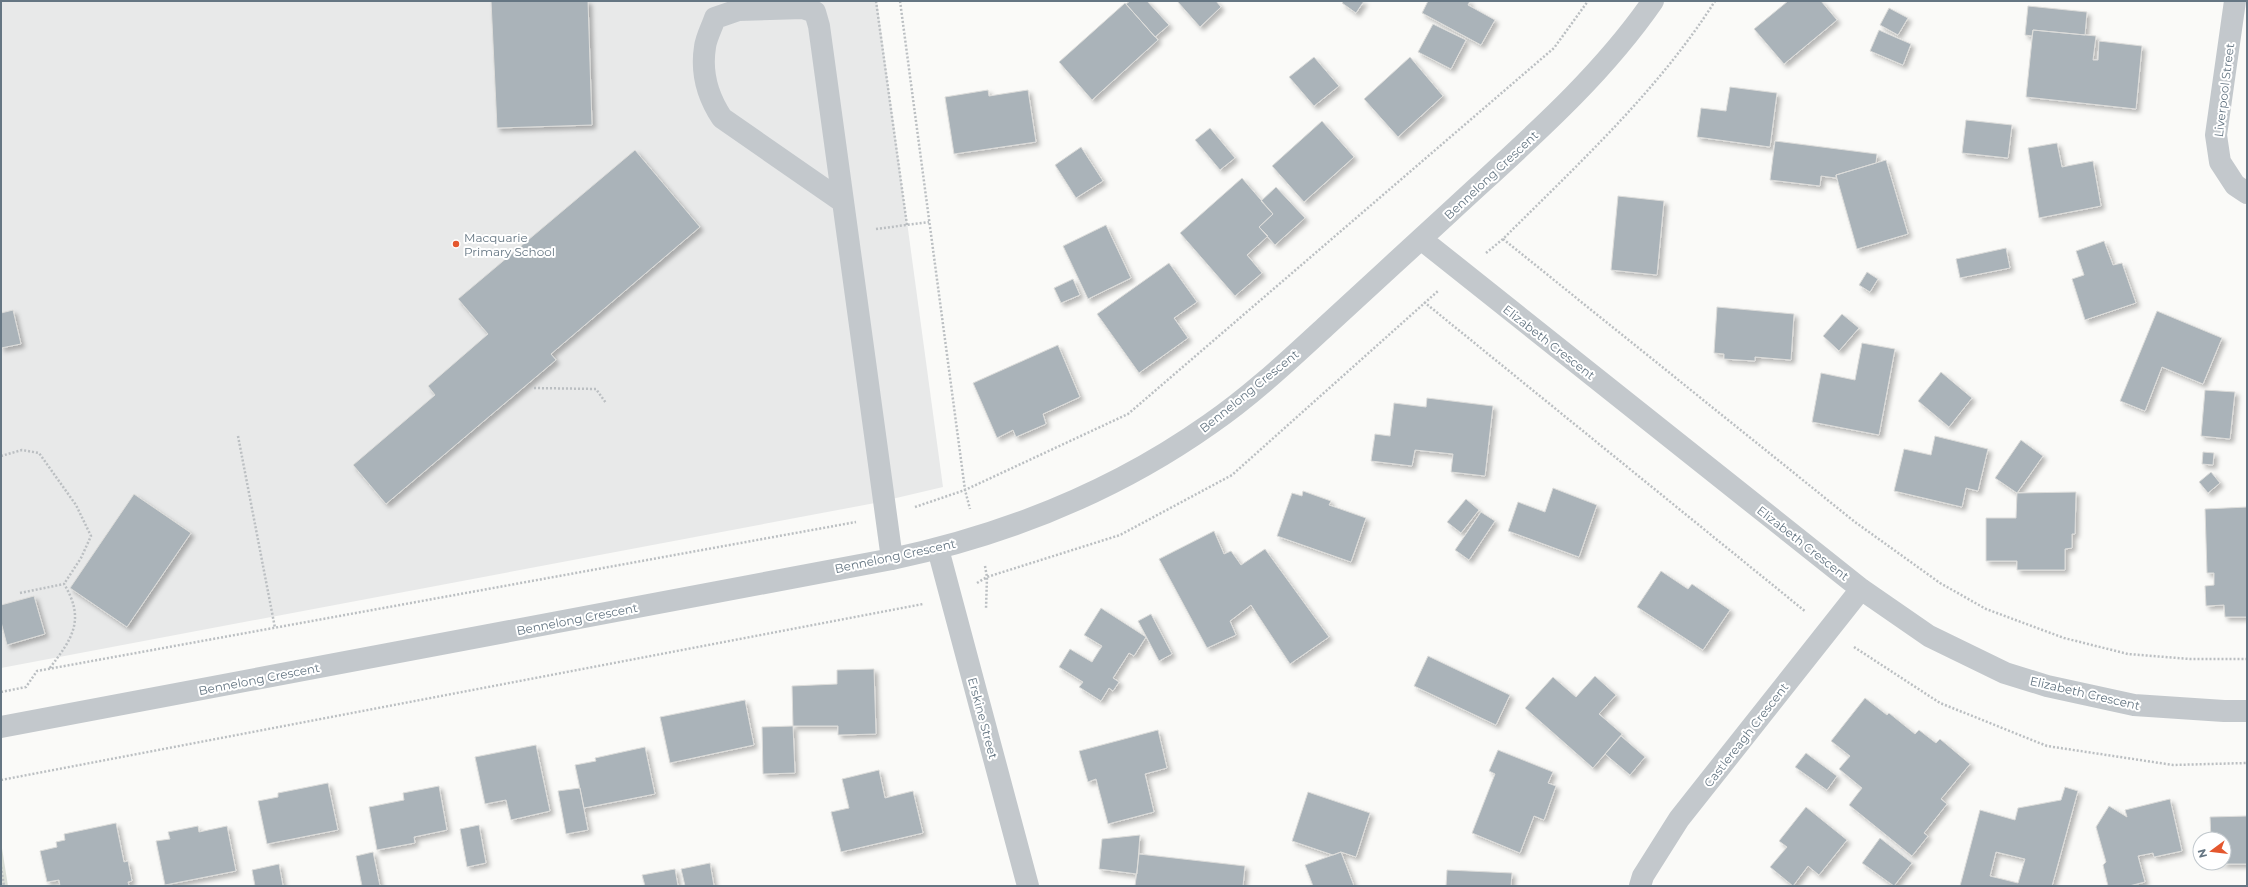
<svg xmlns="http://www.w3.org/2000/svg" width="2248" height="887" viewBox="0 0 2248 887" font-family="Montserrat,sans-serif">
<defs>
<filter id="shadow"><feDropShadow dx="3.5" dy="3.5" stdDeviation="2" flood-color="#0004"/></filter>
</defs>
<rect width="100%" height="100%" fill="#fafaf8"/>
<path fill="#e8e9e9" d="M1,1H877L943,487L875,503L1,668Z"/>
<path fill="#dadfd7" d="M1,842L8,886H1Z"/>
<path fill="#aab3b9" stroke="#dcdcda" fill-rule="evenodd" filter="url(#shadow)" d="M491,1H588L592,125L497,128Z
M1130,1H1147L1169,25L1155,37L1126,4Z
M1177,1H1216L1221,7L1200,27Z
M1344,1H1364L1356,13L1342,3Z
M1428,1H1470L1468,5L1495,20L1481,45L1422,13Z
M1788,1H1821L1837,20L1784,64L1754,29Z
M1125,3L1158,40L1092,100L1059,62Z
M2028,6L2087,12L2085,35L2033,30L2032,36L2025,35Z
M1889,8L1908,18L1898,35L1880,25Z
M1433,24L1466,40L1451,69L1418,52Z
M1879,30L1911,44L1903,65L1870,51Z
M2033,30L2096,36L2093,60H2098L2099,41L2142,46L2136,109L2026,97Z
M1314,57L1339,86L1314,106L1289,77Z
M1410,57L1443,96L1398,137L1364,99Z
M1730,87L1777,93L1770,147L1697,137L1701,108L1726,111Z
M988,90L989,96L1028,90L1036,142L954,154L945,97Z
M1966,120L2012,125L2008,158L1962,153Z
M1322,121L1354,157L1304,202L1272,166Z
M1210,128L1235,158L1220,170L1195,140Z
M1775,141L1877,154L1876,163L1836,175V178L1821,176L1820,186L1770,180Z
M2057,143L2062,167L2093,161L2101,206L2039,218L2028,148Z
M1081,147L1103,181L1076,198L1055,165Z
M635,150L700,227L551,354L556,360L386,504L353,465L435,395L428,386L488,334L458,299Z
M1886,160L1908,234L1857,249L1836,175Z
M1242,178L1273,214L1259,227L1268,236L1247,255L1262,273L1235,296L1180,233Z
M1276,187L1305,218L1275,245L1259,227L1273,214L1261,201Z
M1618,196L1664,201L1657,275L1611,270Z
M1106,225L1131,278L1088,299L1063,246Z
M2104,241L2113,265L2122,263L2136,303L2085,320L2072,279L2084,275L2076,251Z
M2006,248L2010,268L1960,278L1956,259Z
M1169,263L1197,302L1174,318L1188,338L1139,373L1097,314Z
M1867,272L1878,279L1870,292L1859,285Z
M1073,279L1080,295L1061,303L1054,288Z
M1717,307L1794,314L1791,360L1755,357V361L1724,359V354L1714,353Z
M13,310L21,344L1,348V313Z
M2157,311L2222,338L2203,384L2162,367L2145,411L2120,401Z
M1842,314L1859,328L1839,351L1823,336Z
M1862,343L1895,349L1879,435L1812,422L1821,373L1855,380Z
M1058,345L1080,397L1043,414L1046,424L1016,437L1013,430L997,438L973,383Z
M1941,372L1972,398L1949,427L1918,401Z
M2205,390L2235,392L2230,439L2201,436Z
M1427,398L1493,406L1485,476L1451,472L1453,454L1415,450L1412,466L1371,461L1375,434L1390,436L1394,403L1426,407Z
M1935,436L1988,449L1978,491L1966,488L1962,507L1894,491L1904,449L1931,455Z
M2021,440L2043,456L2017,493L1995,478Z
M2203,452L2214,453L2213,465L2202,464Z
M2211,472L2220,483L2208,493L2199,482Z
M1553,488L1597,505L1579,557L1508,531L1518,502L1545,512Z
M1303,491L1331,501L1329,505L1366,518L1351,562L1277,536L1292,493L1302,496Z
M2076,492L2075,534H2072V548L2065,549V570H2017V561H1986V518H2016L2017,493Z
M134,494L191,533L127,627L70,588Z
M1466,499L1479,510L1461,533L1447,522Z
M2247,507V617H2225L2224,605L2206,606L2205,586L2214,585V573H2207L2205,509Z
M1481,512L1495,521L1469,560L1455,550Z
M1214,531L1224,554L1231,551L1241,565L1265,549L1329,637L1290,664L1251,605L1230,621L1236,635L1207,648L1159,559Z
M1661,571L1688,589L1692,584L1730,610L1703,650L1637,607Z
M34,596L45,634L7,645L1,622V605Z
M1101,608L1146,637L1134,656L1129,653L1113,678L1119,682L1113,691L1109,688L1101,701L1079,687L1083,682L1059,667L1070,649L1092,662L1102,646L1084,635Z
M1151,614L1172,654L1159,661L1138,621Z
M1428,656L1510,695L1496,725L1414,686Z
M874,669L876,734L838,735V726H793L792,686L837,684V670Z
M1595,676L1616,695L1599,714L1622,734L1593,768L1525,708L1553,677L1576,697Z
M1865,698L1887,715L1889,713L1915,734L1919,730L1936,743L1940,739L1970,764L1941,799L1947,804L1924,833L1928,836L1912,856L1849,805L1862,788L1839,769L1850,756L1831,741Z
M745,700L754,745L670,763L660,717Z
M793,726L795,773L763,774L762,727Z
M1158,730L1167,768L1145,774L1154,812L1108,824L1096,779L1088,782L1079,751Z
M1621,736L1645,757L1630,775L1605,754Z
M536,745L550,811L511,820L506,800L485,804L475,757Z
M645,747L655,794L584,808L575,765L596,761L595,758Z
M1498,750L1553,772L1548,783L1556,786L1544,820L1534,816L1520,853L1472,833L1495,774L1489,771Z
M1806,753L1837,776L1827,790L1795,767Z
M879,770L885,798L913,791L923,833L841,852L831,812L849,808L842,779Z
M328,783L338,830L267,844L258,801L278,797V793Z
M439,786L447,830L414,837L415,843L377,850L369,807L404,800L403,793Z
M2065,787L2078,791L2052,886H1960L1980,810L2015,820L2018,808L2061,800ZM1996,852L2025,859L2018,883L1990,876Z
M580,788L588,830L566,834L558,791Z
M1308,792L1370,813L1356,857L1341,852L1333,855L1292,841Z
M2170,799L2182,851L2154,857L2153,853L2138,856L2145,882L2129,886H2108L2103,865L2106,862L2096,827L2109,806L2127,817L2125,810Z
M1806,807L1847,840L1819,875L1808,866L1793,886L1770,867L1787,847L1779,841Z
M2247,816V864H2211L2224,863V839H2211L2210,817Z
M116,823L124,862L128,861L132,881L128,882L129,886H60L59,880L47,882L40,851L57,847L56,842L65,840L64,834Z
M479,825L486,863L467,867L460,829Z
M198,826L199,832L227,826L236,871L165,885L156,841L170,839L168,832Z
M1140,835L1137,874L1099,869L1102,839Z
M1880,838L1912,863L1894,886L1862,863Z
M373,852L380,886H362L356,856Z
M1341,852L1354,886H1313L1305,865Z
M1139,854L1245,866L1243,886H1135Z
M710,863L714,886H685L681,869Z
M279,864L283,886H255L252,870Z
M675,869L678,886H645L642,875Z
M1447,870L1512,873L1511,886H1446Z"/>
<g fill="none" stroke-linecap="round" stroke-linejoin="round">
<path stroke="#bbbfc2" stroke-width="2.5" stroke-dasharray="2 2" stroke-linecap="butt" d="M876,1L907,225
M900,1L965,490L970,509
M876,229L929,222
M1503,239L1855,522L1940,583L1986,609L2064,638L2128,654L2190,659H2247
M1486,253L1503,239C1578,164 1658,91 1715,1
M1424,302L1806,612
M534,388L596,389L606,403
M238,436L275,628
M1,456L22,450L39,453L76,505L91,536L81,558L64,584
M915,507L965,490L1128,414L1554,48L1588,1
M985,566L987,577L986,609
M977,583L987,577L1120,535L1232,475L1438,291
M20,593L64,584C86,620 72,639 49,669
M1854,647L1940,703L2047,746L2173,765L2247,763
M1,692L26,687L37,671L856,522
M1,780L923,604
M1,867L4,886"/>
<path stroke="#c3c8cc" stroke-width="22" d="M2235,1L2216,135L2220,162L2235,185L2247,193
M843,202L722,118C708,97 701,72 705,47C706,38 712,27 715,18L738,10L803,8L815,12L819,26L892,559
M1421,239L1861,589L1929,636L2005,673L2047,686L2134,705L2224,711H2247
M938,549L1028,886
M1,727L892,559C1005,535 1115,491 1210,424C1251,396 1288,361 1325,327C1366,289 1408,251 1449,213C1521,146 1597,82 1653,1
M1640,886L1643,876L1679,819L1861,589"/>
</g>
<circle fill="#e4572e" stroke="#fff" stroke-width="1.5" cx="456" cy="244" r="4"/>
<g text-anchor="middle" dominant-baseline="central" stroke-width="4" stroke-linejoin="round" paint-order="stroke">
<g font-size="12" fill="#657683" stroke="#fff">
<text transform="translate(2224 90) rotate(-83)">Liverpool Street</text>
<text transform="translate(1491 175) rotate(-43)">Bennelong Crescent</text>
<text transform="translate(1549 342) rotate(38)">Elizabeth Crescent</text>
<text transform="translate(1249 391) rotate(-39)">Bennelong Crescent</text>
<text transform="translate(1803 543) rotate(38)">Elizabeth Crescent</text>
<text transform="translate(895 556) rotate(-12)">Bennelong Crescent</text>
<text transform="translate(577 619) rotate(-11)">Bennelong Crescent</text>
<text transform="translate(259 679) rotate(-11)">Bennelong Crescent</text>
<text transform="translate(2085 693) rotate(13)">Elizabeth Crescent</text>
<text transform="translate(983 718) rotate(75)">Erskine Street</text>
<text transform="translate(1746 735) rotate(-52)">Castlereagh Crescent</text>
</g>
<g font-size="12" fill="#657683" stroke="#fff" text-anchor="start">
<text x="464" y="237">Macquarie<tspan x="464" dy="14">Primary School</tspan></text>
</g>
</g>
<rect width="2248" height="887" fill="none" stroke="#657683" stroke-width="4"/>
<g transform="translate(2212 851) rotate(255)"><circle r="19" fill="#ffffff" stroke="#c1c8cd"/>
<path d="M0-3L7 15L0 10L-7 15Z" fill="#e4572e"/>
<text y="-6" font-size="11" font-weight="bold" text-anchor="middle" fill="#657683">N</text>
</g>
</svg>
